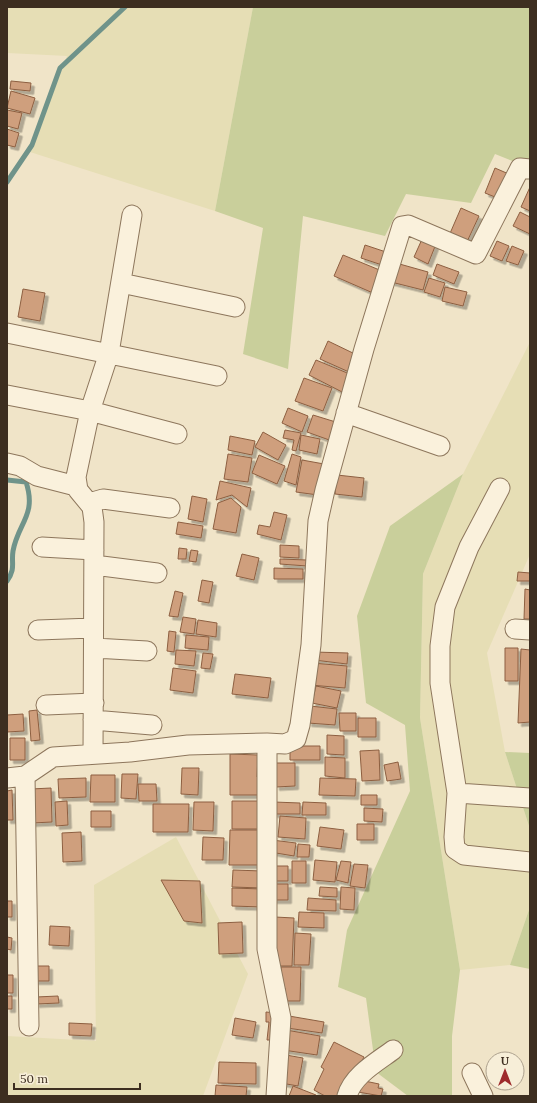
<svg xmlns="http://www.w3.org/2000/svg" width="537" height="1103" viewBox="0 0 537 1103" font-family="Lora,serif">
<defs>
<filter id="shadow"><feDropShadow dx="3.5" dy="3.5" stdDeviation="0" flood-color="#0004"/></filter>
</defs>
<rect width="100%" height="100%" fill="#f0e4c8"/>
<path fill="#e6deb5" d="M7,7H253L215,211L30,152L67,56L7,53Z
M530,342V554L487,653L505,752L530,829V907L510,965L460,970L420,718L423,574L463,474Z
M176,837L248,974L203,1096H7V1036L96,1041L94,885Z"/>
<path fill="#c9cf9b" d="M253,7H530V168L495,154L471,203L406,194L385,236L303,216L288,369L243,354L263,228L215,211Z
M463,474L423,574L420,718L460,970L452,1036V1096H408L376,1072L366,998L338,987L347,930L410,791L405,725L366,703L357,616L390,526Z
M505,752L530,753V829Z
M530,907V969L510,965Z"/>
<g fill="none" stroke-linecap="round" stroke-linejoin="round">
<path stroke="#6f938a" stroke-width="5" d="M7,182L32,145L60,68L125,7
M7,480L26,482C37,515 18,523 13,551C11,564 16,568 7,581"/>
</g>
<path fill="#cf9f7d" stroke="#8d5f41" filter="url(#shadow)" d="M11,81L31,83L30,91L10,89Z
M11,91L35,98L30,114L7,108Z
M7,110L22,113L18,129L7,126Z
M7,129L19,133L15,147L7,145Z
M495,168L511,175L500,199L485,193Z
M530,187V211L521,207Z
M461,208L479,216L465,246L448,238Z
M520,212L530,217V234L513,226Z
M423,237L436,244L428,264L414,257Z
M497,241L509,246L502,261L490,256Z
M365,245L389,253L385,266L361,258Z
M512,246L524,251L518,265L506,261Z
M343,255L382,271L373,293L334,276Z
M396,263L428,272L423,290L391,282Z
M437,264L459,272L454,284L433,275Z
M429,278L445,283L440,297L424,292Z
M445,287L467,292L463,306L442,301Z
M23,289L45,293L40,321L18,317Z
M328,341L357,355L349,372L320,359Z
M316,360L352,375L344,393L309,375Z
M304,378L332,388L323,411L295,401Z
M288,408L308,416L302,432L282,423Z
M313,415L339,423L332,441L307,432Z
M285,430L301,433L296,451L292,450L294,440L283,438Z
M263,432L286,445L278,460L255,447Z
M301,435L320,439L317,454L299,450Z
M230,436L255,441L252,455L228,450Z
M228,454L252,458L248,482L224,479Z
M292,454L301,457L296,485L284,481Z
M259,455L285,466L277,484L252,473Z
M302,460L324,464L318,495L296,492Z
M337,475L364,478L362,497L335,494Z
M220,481L251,488L247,507L232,495L216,500Z
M192,496L207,499L203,522L188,519Z
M231,498L241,507L236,533L213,529L218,503Z
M274,512L287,515L281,540L257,534L259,525L270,527Z
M178,522L203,526L201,538L176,534Z
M280,545L299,546V558L280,557Z
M179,548L187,549L186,559H178Z
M191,550L198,551L196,562L189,561Z
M242,554L259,558L254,580L236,576Z
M280,559L307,560V566L280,564Z
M274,568L303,569V579H274Z
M518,572L530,573V581H517Z
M202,580L213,582L209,603L198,601Z
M525,589L530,590V619H524Z
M175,591L183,593L178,617L169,616Z
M183,617L196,619L194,634L180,632Z
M198,620L217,623L216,637L196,634Z
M169,631L176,632L174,652L167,651Z
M186,635L209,637L208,650L185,648Z
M505,648H518V681H505Z
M521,649L530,650V722L518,723Z
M176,650L196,651L194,666L175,664Z
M314,652L348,653L347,664L314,660Z
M203,653L213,654L210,669L201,668Z
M312,663L347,666L345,688L310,685Z
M173,668L196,671L193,693L170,690Z
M235,674L271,678L268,698L232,694Z
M316,686L341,691L337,708L312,703Z
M310,706L337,709L335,725L308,723Z
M37,710L40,740L31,741L29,711Z
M339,713H356V731H340Z
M23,714L24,731L7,732V715Z
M358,718H376V737H358Z
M327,735L344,736V755L327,754Z
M10,738H25V760H10Z
M290,746H320V760H290Z
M379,750L380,780L362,781L360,751Z
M230,754L258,755L257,777H260V795H230Z
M325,757L345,758V778L325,776Z
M398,762L401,779L387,781L384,765Z
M275,763H295V786L276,787Z
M182,768H199L198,795L181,794Z
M122,774H138L136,799L121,798Z
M91,775H115V802H90Z
M86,778V797L59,798L58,779Z
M320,778L356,779L355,796L319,795Z
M138,784H156L157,801H139Z
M51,788L52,822L32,823L31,789Z
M12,790L13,820H7V791Z
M361,795H377V805H361Z
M67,801L68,825L56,826L55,802Z
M232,801H262V829H232Z
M194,802H214L213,831L193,830Z
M274,802L300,803V814H274Z
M303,802L326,803V815H302Z
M153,804H189L188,832H153Z
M364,808L383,809L382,822L364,821Z
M91,811H111V827H91Z
M280,816L306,818L305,839L278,837Z
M357,824H374V840H357Z
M320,827L344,830L341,849L317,846Z
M230,830H263L262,865H229Z
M81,832L82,861L63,862L62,833Z
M203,837L224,838L223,860H202Z
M272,840L296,843L294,856L270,852Z
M298,844L310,845L309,857H297Z
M315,860L337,862L335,882L313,880Z
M292,861H306V883H292Z
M341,861L351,862L348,883L336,880Z
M354,864L368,865L365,888L350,886Z
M271,866H288V881H271Z
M233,870L262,871V888L232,887Z
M161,880L200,881L202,923L184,921Z
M272,884H288V900H272Z
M320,887L337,888V897L319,896Z
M341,887L355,888L354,910L340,909Z
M232,888L262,889V907L232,906Z
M308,898L336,900V911L307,910Z
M7,901H12V917H7Z
M299,912L324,913V928L298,927Z
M275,917L294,918L292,966H273Z
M242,922L243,953L219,954L218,923Z
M50,926L70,927L69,946L49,945Z
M295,933L311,934L309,965H294Z
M7,937L12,938L11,950L7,949Z
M32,966H49V981H32Z
M281,967H301L300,1001H285V988H281Z
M7,975H13V993H7Z
M7,996H12V1009H7Z
M58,996L59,1003L36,1004V997Z
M266,1012L277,1013L275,1040H267L269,1022H266Z
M289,1016L324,1022L322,1033L287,1028Z
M235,1018L256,1022L253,1038L232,1035Z
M69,1023L92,1024L91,1036L69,1035Z
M286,1030L320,1036L317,1055L283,1050Z
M334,1042L364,1057L344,1096H325L314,1090L324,1069L321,1067Z
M286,1055L303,1058L298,1086L281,1083Z
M219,1062L256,1063V1084L218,1083Z
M360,1080L379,1084L378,1088L383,1089L381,1096L358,1092Z
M216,1085L247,1087L246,1096H215Z
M293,1086L316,1095L315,1096H289Z"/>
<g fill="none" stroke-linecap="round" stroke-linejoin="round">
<defs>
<path id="minor" d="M121,283L235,307
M7,333L217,376
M7,395L90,411L177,434
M346,413L440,446
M7,463L20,466L37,476L76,486
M500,488L469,547L445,607L440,646V683L457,793L454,837L455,849L464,855L530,862
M89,503L103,499L170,508
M42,547L94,550
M94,565L157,573
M515,629L530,630
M38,630L93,628
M94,648L147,651
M46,705L94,703
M93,720L152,725
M267,743V949L281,1018L276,1096
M93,754L94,522L92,507L78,490L76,477L90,411L109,353L132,215
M25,776L29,1026
M7,778L25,776L53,757L130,752L188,745L267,743L285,744L296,739L300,725L311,645L318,521L325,490L364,349L402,226L408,225L476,254L519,170L520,168L530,169
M457,793L530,798
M472,1073L483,1096
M347,1096C353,1075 377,1062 393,1050"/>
</defs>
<use href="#minor" stroke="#8d765c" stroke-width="21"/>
<use href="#minor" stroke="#faf1dc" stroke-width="19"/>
</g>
<rect width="537" height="1103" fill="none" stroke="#3d2e20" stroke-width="16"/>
<g transform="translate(505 1071)"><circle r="19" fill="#f7eed8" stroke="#ada18e"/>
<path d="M0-3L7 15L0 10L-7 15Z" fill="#9e2a2b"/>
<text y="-6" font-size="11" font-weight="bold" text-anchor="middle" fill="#3d2e20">U</text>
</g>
<path d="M14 1083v6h126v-6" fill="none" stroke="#3d2e20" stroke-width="2"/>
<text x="20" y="1083" font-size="12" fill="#3d2e20" stroke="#f7eed8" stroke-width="3" paint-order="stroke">50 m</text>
</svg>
